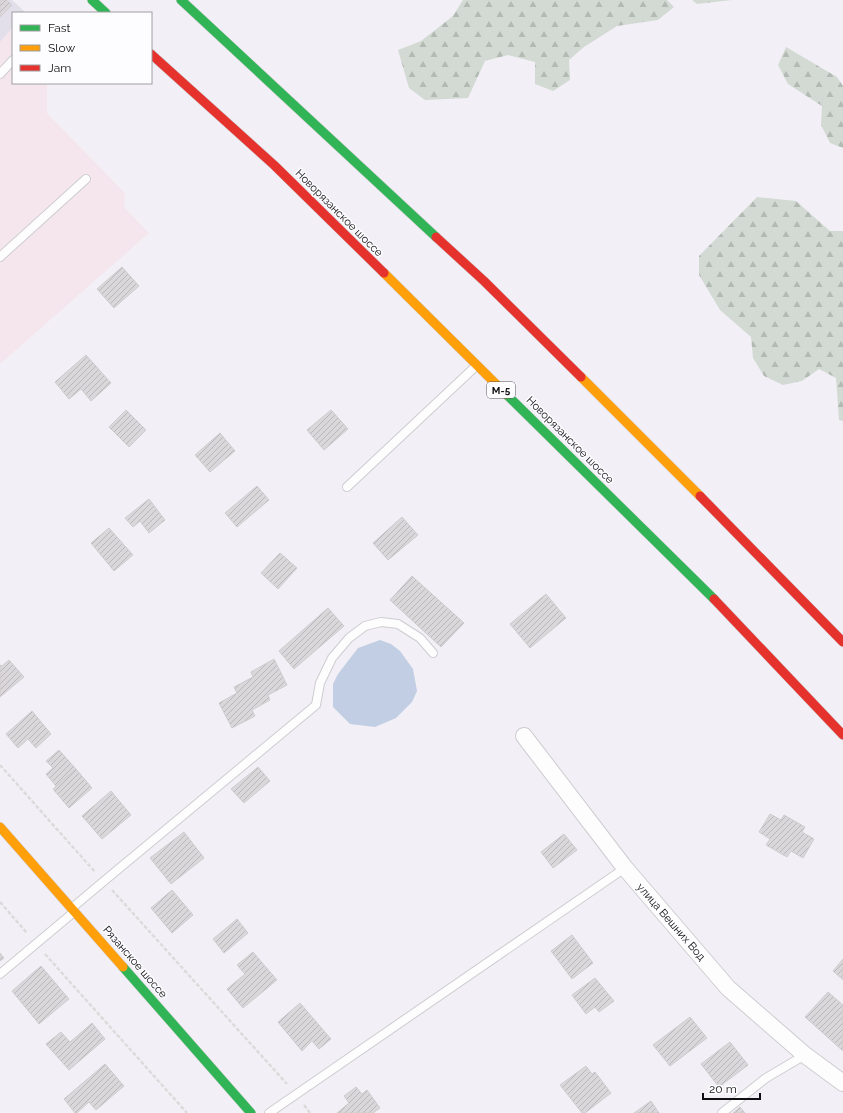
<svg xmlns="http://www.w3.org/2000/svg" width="843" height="1113" viewBox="0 0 843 1113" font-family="Raleway,sans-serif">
<defs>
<pattern id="forest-firs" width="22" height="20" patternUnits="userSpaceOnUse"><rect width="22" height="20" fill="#d2dad3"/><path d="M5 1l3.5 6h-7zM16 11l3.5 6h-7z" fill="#b3bab4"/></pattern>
<pattern id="building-hatch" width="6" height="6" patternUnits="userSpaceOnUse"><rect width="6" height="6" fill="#dad7da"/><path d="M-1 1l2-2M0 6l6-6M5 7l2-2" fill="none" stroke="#bab7ba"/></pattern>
</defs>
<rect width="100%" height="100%" fill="#f2f0f6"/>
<path fill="#f5e6ed" d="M13,27V83H47V113L125,193L124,207L149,233L0,364V42Z"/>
<path fill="#e2dfeb" d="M0,0H12L26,13H13V27L0,42Z"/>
<path fill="url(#forest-firs)" d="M463,0H667L674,7L658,20L617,26L584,47L569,60L570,80L553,91L535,84V62L508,55L485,61L468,98L425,100L409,88L398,50L421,41L453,16Z
M692,0H732L697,4Z
M786,47L837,77L843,86V148L830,143L821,125L822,106L788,84L778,65Z
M757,197L796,201L830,231H843V421L839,420L836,378L819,369L802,381L783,385L764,376L753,358L751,337L720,310L699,275V256Z"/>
<path fill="#c2cee3" d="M380,640L391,644L400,651L413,669L417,691L412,702L396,718L375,727L350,724L333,707V684L338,674L358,648Z"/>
<path fill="url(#building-hatch)" stroke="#cfcccf" d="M0,0H6L12,5L0,17Z
M122,267L139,286L114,308L97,289Z
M86,355L111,383L91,401L81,389L69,399L55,382Z
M126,410L146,430L129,447L109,427Z
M331,410L348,429L324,450L307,430Z
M220,433L235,451L210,472L195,455Z
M257,486L269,500L237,527L225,513Z
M149,499L165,520L149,533L140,521L133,527L125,518Z
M402,517L418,535L388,560L373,543Z
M109,528L133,555L114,571L91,543Z
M280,553L297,568L278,589L261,573Z
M412,576L464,623L441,647L390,600Z
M546,594L566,618L530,648L510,624Z
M328,608L344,626L294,669L279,651Z
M274,659L287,685L268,695L270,700L252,710L255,716L232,728L219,703L237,693L234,687L253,677L251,672Z
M9,660L24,677L0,697V665L2,666Z
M32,711L51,734L36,748L28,739L18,748L6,734Z
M59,750L76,769L56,786L46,774L53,768L46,761Z
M258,767L270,781L244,803L231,789Z
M76,769L92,788L69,808L53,789Z
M111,791L131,815L102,839L82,816Z
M770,814L781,820L784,815L805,827L802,832L814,839L803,858L791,851L787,857L766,845L770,839L759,832Z
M184,832L204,858L171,884L150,858Z
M564,834L577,850L553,868L541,852Z
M172,890L193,915L172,933L151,908Z
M237,919L248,933L224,953L213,939Z
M572,935L593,963L572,979L551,951Z
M253,952L277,980L243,1008L227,989L245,974L237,965Z
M0,953L4,958L0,961Z
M843,959V980L833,971Z
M41,966L69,999L39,1024L12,991Z
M595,978L614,1001L599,1012L595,1007L586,1014L572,995Z
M828,992L843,1005V1051L805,1017Z
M300,1003L331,1039L319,1049L312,1041L302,1051L278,1022Z
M690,1017L707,1038L670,1066L653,1045Z
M92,1023L105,1039L69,1070L46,1044L61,1032L70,1042Z
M730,1042L748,1065L719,1087L701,1064Z
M105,1064L124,1086L96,1110L89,1102L77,1113H75L64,1099Z
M586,1066L592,1074L595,1072L611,1093L585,1113H582L560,1085Z
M356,1087L362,1094L367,1090L380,1108L373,1113H337L349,1103L344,1096Z
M651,1101L659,1113H634Z
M740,1107L745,1113H733Z"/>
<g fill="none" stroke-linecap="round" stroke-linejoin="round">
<defs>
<path id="lane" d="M0,74L13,60
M0,257L86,179
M347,487L476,366
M72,908L104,881L316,705L320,683L332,658L349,638L365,626L381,622L398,624L420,638L433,653
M0,974L74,912
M269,1113L625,868
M722,1113L766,1078L805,1055"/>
<path id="street" d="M524,736L625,868L728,988L805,1055L843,1083"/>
<path id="fast" d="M92,0L106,13
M181,0L436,237
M506,394L714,599
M123,967L251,1113"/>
<path id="slow" d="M384,273L506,394
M581,377L700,496
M0,827L123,967"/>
<path id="jam" d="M151,54L274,165L384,273
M436,237L484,281L581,377
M700,496L843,642
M714,599L843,735"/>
</defs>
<use href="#lane" stroke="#cdccd0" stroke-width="10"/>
<use href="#street" stroke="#cdccd0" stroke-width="18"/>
<use href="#fast" stroke="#cdccd0" stroke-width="10"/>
<use href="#slow" stroke="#cdccd0" stroke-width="10"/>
<use href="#jam" stroke="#cdccd0" stroke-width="10"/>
<path stroke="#dbdbdc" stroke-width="2.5" stroke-dasharray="4 2" stroke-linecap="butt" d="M0,765L95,872
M112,890L287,1084
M0,902L27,933
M45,954L187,1113
M304,1105L310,1113"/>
<use href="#lane" stroke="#fdfdfe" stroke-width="8"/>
<use href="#street" stroke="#fdfdfe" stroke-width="16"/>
<use href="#fast" stroke="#30b455" stroke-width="9"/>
<use href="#slow" stroke="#ff9f0a" stroke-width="9"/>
<use href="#jam" stroke="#e5322d" stroke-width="9"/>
</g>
<g text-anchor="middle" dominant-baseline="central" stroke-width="3" stroke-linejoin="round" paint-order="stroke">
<rect fill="#fdfdff" stroke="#565658" stroke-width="1" x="487" y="382" width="28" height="16" rx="3"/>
<g font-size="10" font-weight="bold" fill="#0f0e11">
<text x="501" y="390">М-5</text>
</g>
<g font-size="11" fill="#0f0e11" stroke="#fdfdff">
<text transform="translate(339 213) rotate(45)">Новорязанское шоссе</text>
<text transform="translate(570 440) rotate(45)">Новорязанское шоссе</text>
<text transform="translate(671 922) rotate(49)">улица Вешних Вод</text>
<text transform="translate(135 962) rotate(49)">Рязанское шоссе</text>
</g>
</g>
<rect x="12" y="12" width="140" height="72" fill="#fdfdff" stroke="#9e9da0"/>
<rect x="20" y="25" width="20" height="6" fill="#30b455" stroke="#9e9da0"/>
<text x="48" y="32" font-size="12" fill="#0f0e11">Fast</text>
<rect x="20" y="45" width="20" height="6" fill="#ff9f0a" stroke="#9e9da0"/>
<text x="48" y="52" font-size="12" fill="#0f0e11">Slow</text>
<rect x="20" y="65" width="20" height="6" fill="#e5322d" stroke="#9e9da0"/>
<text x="48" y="72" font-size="12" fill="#0f0e11">Jam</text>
<path d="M703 1093v6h57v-6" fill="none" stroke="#0f0e11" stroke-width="2"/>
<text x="709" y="1093" font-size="12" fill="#0f0e11" stroke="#fdfdff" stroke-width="3" paint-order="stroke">20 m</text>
</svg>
